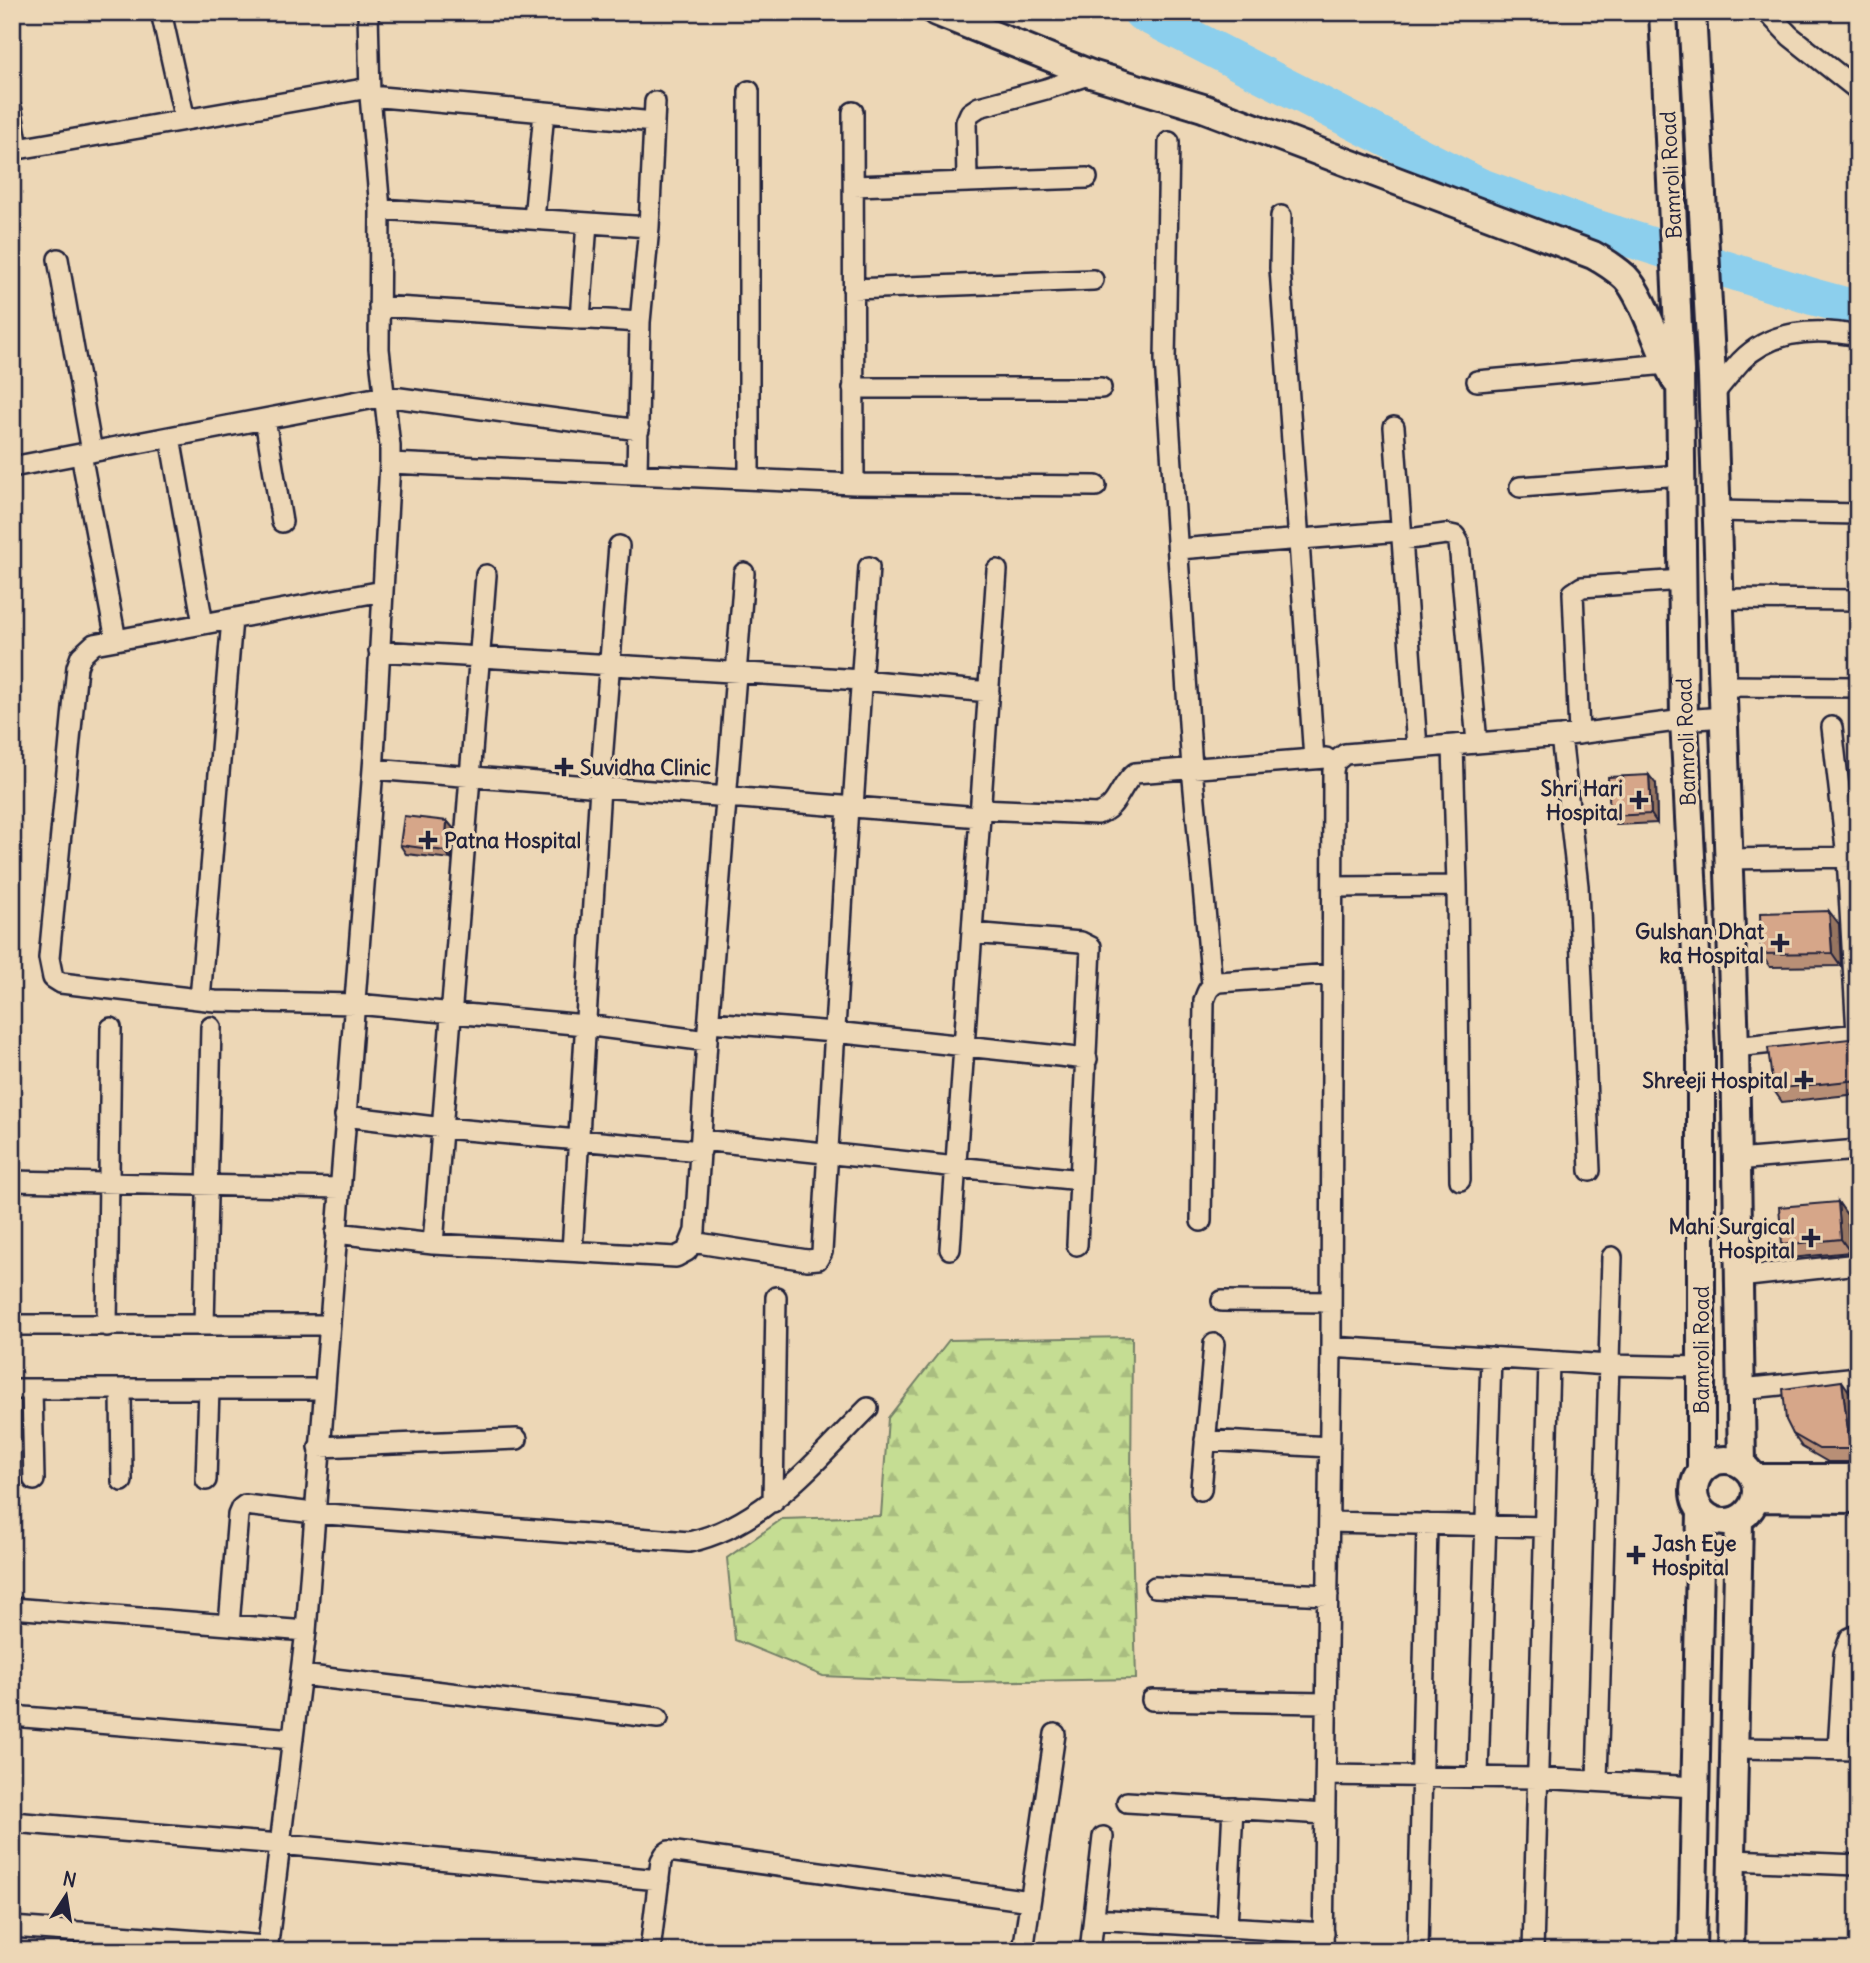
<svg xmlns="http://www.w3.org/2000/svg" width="1870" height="1963" viewBox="0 0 1870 1963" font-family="Delius,sans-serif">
<defs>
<pattern id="forest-firs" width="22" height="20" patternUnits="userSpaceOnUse" patternTransform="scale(1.75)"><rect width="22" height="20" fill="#c5dd93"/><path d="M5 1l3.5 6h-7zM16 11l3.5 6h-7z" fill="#a9bd80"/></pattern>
</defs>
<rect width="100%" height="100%" fill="#edd7b6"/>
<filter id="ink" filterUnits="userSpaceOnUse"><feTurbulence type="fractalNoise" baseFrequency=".0143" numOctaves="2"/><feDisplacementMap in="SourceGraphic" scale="14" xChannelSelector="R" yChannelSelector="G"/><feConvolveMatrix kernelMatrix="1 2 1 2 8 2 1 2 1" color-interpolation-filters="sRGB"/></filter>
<g filter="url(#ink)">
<path fill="url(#forest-firs)" stroke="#748067" stroke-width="2" d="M1132,1337L1131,1494L1136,1679L960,1682L823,1676L735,1640L727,1558L782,1519L881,1516L888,1418L949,1340Z"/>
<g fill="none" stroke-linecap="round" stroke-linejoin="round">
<path stroke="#8ccfed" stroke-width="37" d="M1141,12L1479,186L1583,224L1814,297L1858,309"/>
<defs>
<path id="street" d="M161,12L185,120
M1767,12L1790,36L1858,90
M370,96L654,122
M12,111L18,149
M853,112L854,484
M1169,142L1165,360L1192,768L1212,985
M12,150L369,88
M967,181L966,122L970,113L979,107L1046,89L1091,74
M854,186L1087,178
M380,209L649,227
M1281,216L1280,268L1314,759
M534,219L544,112
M58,259L92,452
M853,289L1093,280
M379,306L640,322
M580,319L587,223
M1477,381L1667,364
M853,388H1101
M1713,395C1722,384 1731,372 1741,361C1772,329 1817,328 1858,336
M265,419L282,522
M1394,427L1417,748
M170,437L203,624
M81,454L116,640
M390,463L854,484L1096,486
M12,467L385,396L639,430
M637,473L640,322L649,227L655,102
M749,478V91
M1520,487L1681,475
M1717,511L1858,514
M1402,540L1446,534L1455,536L1459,543L1477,743
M1179,549L1401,531
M383,591L94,644L81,656L77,667L49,958L53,978L61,983L215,1001L356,1004L585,1025L707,1041
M1720,599L1858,600
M379,651L862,680L989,692
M1722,686L1858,687
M1832,727L1847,857L1857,1034
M1579,734L1573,593L1582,587L1682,580
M1561,736L1578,886L1590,1171
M1453,745L1457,886L1460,1180
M373,769L980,817
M853,807L869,567
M980,809L1097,814C1118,809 1119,785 1135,773L1326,758
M1728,859L1857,857
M1333,887L1457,886
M972,933L1081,942L1091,947L1077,1245
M200,999L232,619
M710,1022L834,1032L1087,1059
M1735,1047L1858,1034
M345,1116L443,1128L701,1151
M701,1140L1080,1180
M1736,1160L1858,1150
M12,1181L340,1188
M1201,1221L1204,1001C1207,991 1209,986 1219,982L1332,974
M336,1233L433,1244L676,1257L687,1251L695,1231L707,1041L744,573
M692,1242L807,1260L818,1259L822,1252L848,806
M433,1244L486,575
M950,1249L997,570
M572,1251L600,787L619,546
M1739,1277L1858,1264
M1222,1301L1331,1302
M12,1325H329
M204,1325L211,1027
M107,1326L111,1028
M1331,1347L1609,1365L1701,1367
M12,1389H324
M32,1389L34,1480
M1741,1389L1858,1377
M121,1390L122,1481
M1205,1440L1330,1447
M319,1447L517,1439
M206,1480L209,1389
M1201,1490L1214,1344
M773,1502L776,1297
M1329,1522L1544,1527
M1155,1587L1328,1595
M12,1608L306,1631
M229,1625L238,1515L241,1508L245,1505L314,1513L689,1542C764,1526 816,1460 868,1408
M301,1675L658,1718
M1152,1700L1326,1703
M12,1716L293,1739
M1734,1748L1858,1750
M1838,1750L1844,1654L1850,1638L1858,1635
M1326,1775L1538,1778L1695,1787
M1478,1776L1491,1357
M1597,1781L1612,1257
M1127,1802L1325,1814
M12,1822L280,1844L659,1880
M1732,1860L1858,1865
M1094,1919L1324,1933
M12,1927L267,1946
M1227,1927L1233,1808
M267,1951L306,1631L374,756L390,463V446L379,349L380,209L370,96L368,12
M650,1951L661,1861L665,1854L669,1851L1030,1901
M1023,1951L1055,1734
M1090,1951L1103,1837
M1323,1951L1331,1347L1333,771L1335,762L1345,754L1561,736L1684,720L1723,717
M1418,1951L1427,1524
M1533,1951L1549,1361"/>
<path id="secondary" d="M936,12L1091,74L1203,108L1593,255C1604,261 1615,268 1625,277C1644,296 1660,354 1676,381
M1663,12L1680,371L1684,720L1701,1051V1471
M1692,12L1712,377L1735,1047L1742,1465
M1694 1491a31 31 0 1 1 62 0a31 31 0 1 1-62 0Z
M1753,1478H1858
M1755,1498L1858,1499
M1692,1951L1701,1512
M1730,1951L1739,1519"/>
</defs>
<use href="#street" stroke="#22223b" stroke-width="24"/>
<use href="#secondary" stroke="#22223b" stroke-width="32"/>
<use href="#street" stroke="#edd7b6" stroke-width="19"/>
<use href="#secondary" stroke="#edd7b6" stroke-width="26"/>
</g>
<path fill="#b88f76" stroke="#22223b" stroke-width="2" d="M1656,784L1657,823L1616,825L1610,816Z
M447,821L454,829L451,859L406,854L400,845Z
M1839,924L1841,966L1770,967L1761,954Z
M1858,1038V1094L1782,1102L1773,1089Z
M1838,1202L1847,1215L1850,1252L1791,1258L1782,1245Z
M1851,1394L1858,1450V1462H1828L1802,1447L1793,1434Z"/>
<path fill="#967460" stroke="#22223b" stroke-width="2" d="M1649,775L1656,784L1657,823L1651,814Z
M447,821L454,829L451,859L445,851Z
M1829,911L1839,924L1841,966L1832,953Z
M1838,1202L1847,1215L1850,1252L1841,1239Z
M1842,1381L1851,1394L1858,1450V1460L1850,1449Z"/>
<path fill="#d6a689" stroke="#22223b" stroke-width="2" d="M1649,775L1651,814L1610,816L1608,777Z
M404,816L447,821L445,851L400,845Z
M1829,911L1832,953L1761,954L1760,913Z
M1858,1038V1080L1773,1089L1768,1048Z
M1838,1202L1841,1239L1782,1245L1779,1207Z
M1842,1381L1850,1449H1819L1793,1434L1786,1420L1783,1389Z"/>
</g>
<g fill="#22223b" stroke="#edd7b6" stroke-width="2.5">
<path d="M560.5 756.5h7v7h7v7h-7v7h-7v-7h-7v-7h7z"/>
<path d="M1635.5 789.5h7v7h7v7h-7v7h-7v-7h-7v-7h7z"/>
<path d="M424.5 829.5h7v7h7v7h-7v7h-7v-7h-7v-7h7z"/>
<path d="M1776.5 932.5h7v7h7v7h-7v7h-7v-7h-7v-7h7z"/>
<path d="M1800.5 1069.5h7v7h7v7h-7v7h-7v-7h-7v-7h7z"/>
<path d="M1807.5 1227.5h7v7h7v7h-7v7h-7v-7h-7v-7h7z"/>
<path d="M1632.5 1544.5h7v7h7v7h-7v7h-7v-7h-7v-7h7z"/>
</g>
<g text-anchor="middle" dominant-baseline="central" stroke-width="7" stroke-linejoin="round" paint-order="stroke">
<g font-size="21" fill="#22223b" stroke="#edd7b6">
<text transform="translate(1671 175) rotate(-93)">Bamroli Road</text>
<text transform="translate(1686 742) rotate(-92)">Bamroli Road</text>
<text transform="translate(1701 1350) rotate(-90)">Bamroli Road</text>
</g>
<g font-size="21" font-weight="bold" fill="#22223b" stroke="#edd7b6" text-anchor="end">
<text x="580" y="767" text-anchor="start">Suvidha Clinic</text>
<text x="1623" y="788">Shri Hari<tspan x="1623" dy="24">Hospital</tspan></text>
<text x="444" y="840" text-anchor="start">Patna Hospital</text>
<text x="1764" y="931">Gulshan Dhat<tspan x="1764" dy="24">ka Hospital</tspan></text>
<text x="1788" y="1080">Shreeji Hospital</text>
<text x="1795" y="1226">Mahi Surgical<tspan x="1795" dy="24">Hospital</tspan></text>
<text x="1652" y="1543" text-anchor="start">Jash Eye<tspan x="1652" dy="24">Hospital</tspan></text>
</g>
</g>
<rect width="1870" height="1963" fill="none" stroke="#edd7b6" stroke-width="42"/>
<rect x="21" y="21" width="1828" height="1921" fill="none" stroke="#22223b" stroke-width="2.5" filter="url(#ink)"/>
<g transform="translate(66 1896) rotate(12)" stroke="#edd7b6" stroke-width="5" paint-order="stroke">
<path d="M0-5L12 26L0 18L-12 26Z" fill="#22223b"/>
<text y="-10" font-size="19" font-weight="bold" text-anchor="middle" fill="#22223b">N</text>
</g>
</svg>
